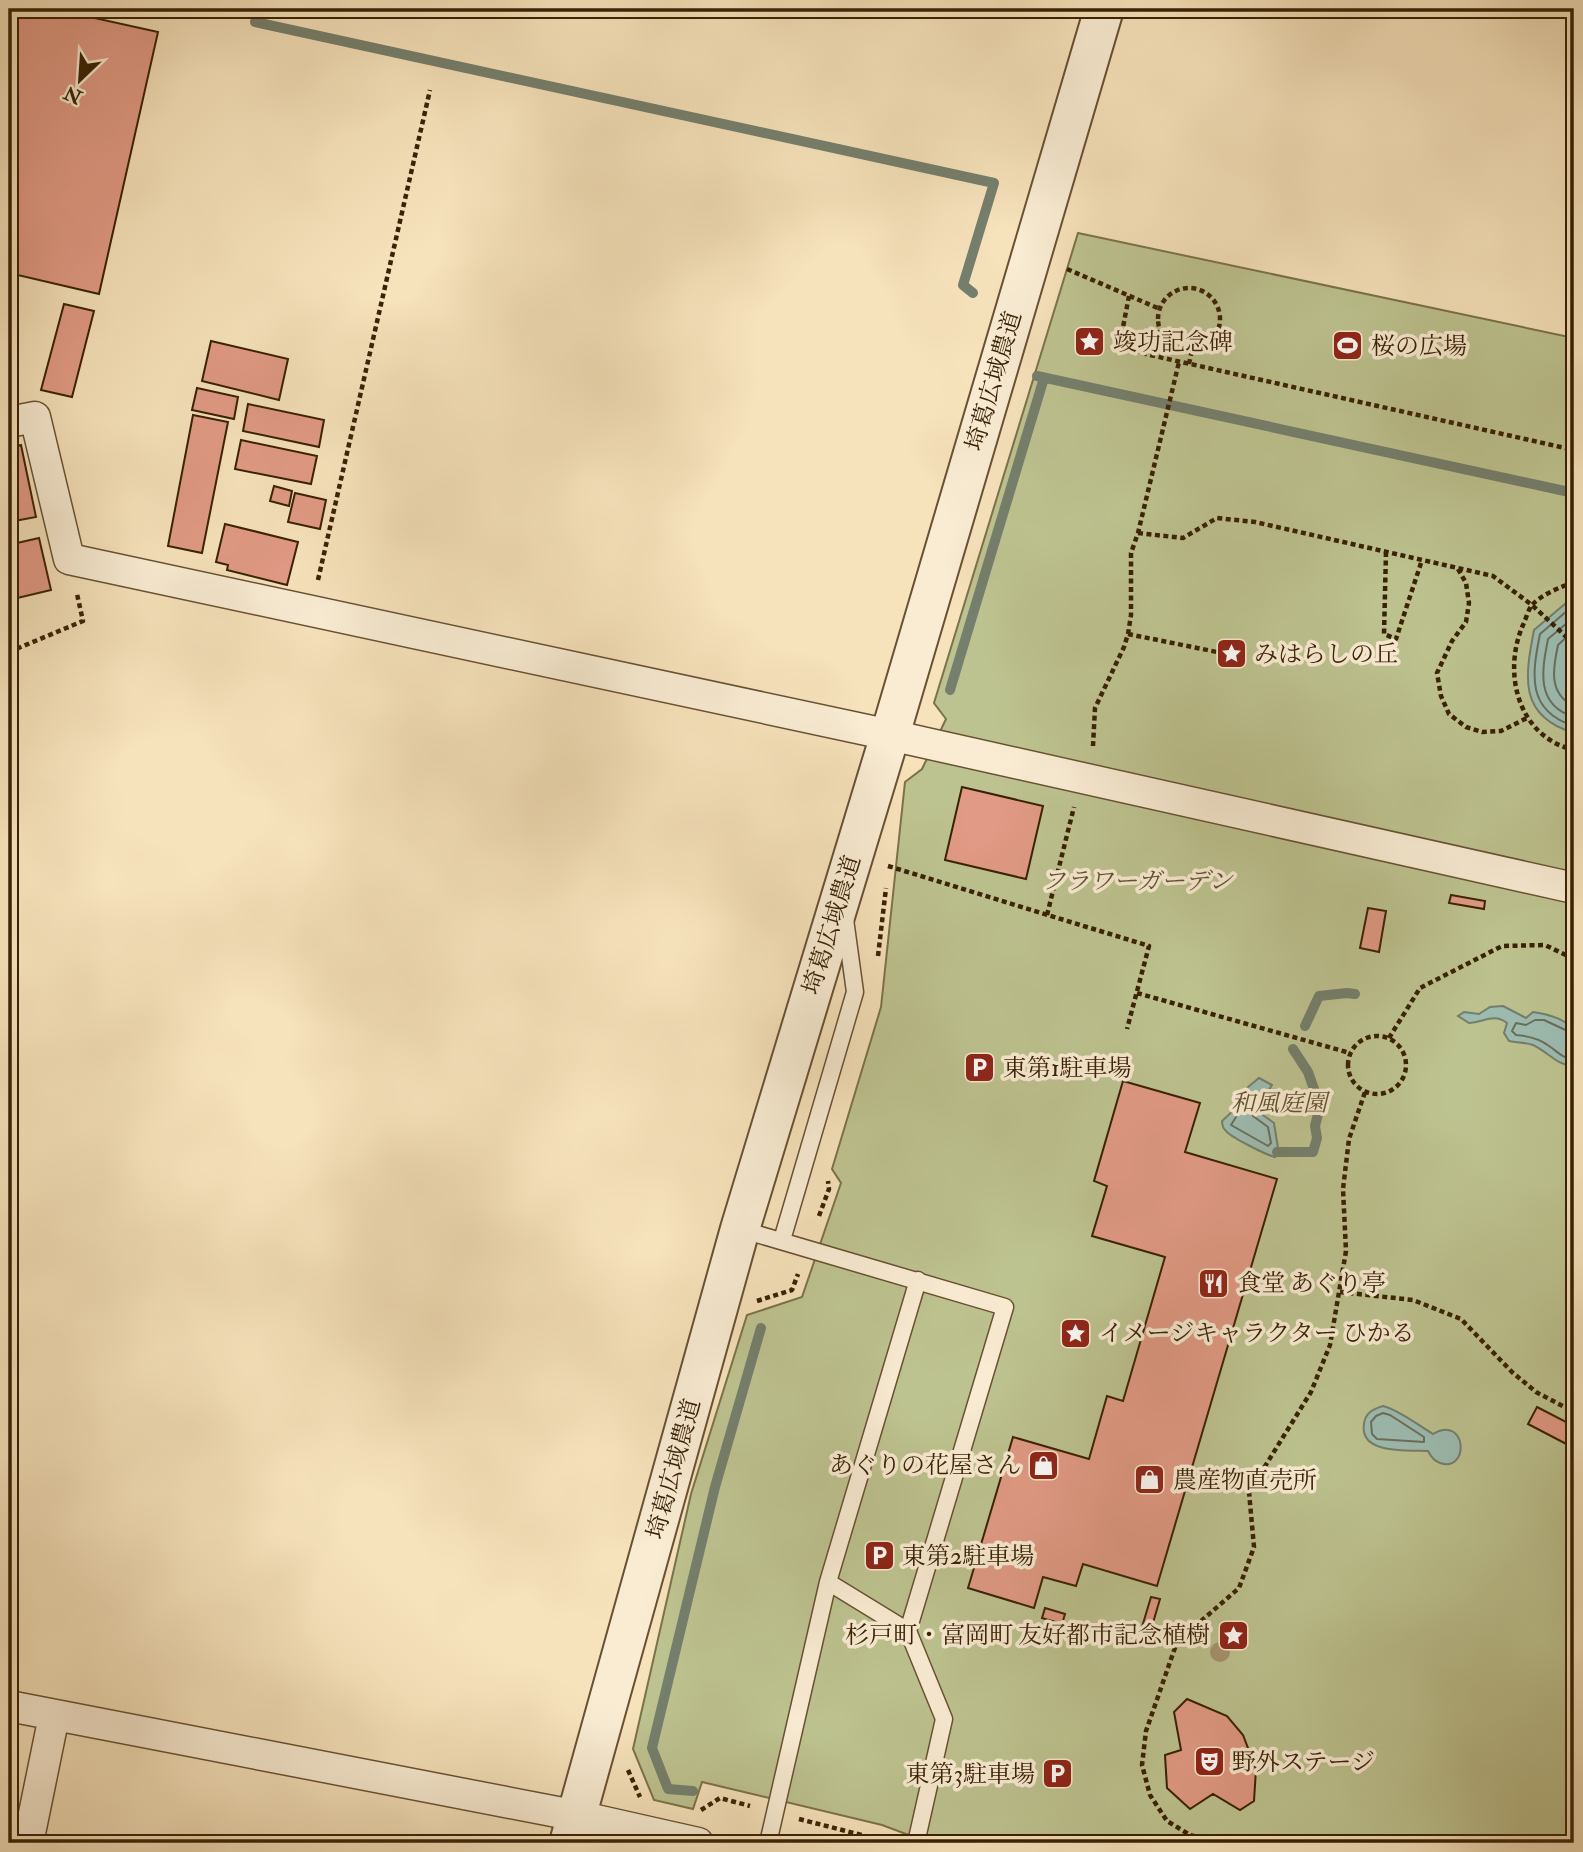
<svg xmlns="http://www.w3.org/2000/svg" width="1583" height="1852" viewBox="0 0 1583 1852" font-family="'IM FELL Double Pica','Noto Serif JP',serif">
<rect width="100%" height="100%" fill="#f6e2bb"/>
<filter id="stains"><feTurbulence type="fractalNoise" baseFrequency=".00286" numOctaves="4"/><feColorMatrix values="0 0 0 0 .2 0 0 0 0 .09 0 0 0 0 .02 0 0 0 .5 -.17"/></filter>
<radialGradient id="worn" r=".72"><stop offset=".6" stop-color="#630" stop-opacity="0"/><stop offset="1" stop-color="#630" stop-opacity=".3"/></radialGradient>
<path fill="#bdc390" stroke="#7b724a" stroke-width="2" d="M1078,233L1574,338V1843H930L882,1825L702,1782L693,1809L654,1800L633,1749L691,1494L747,1315L802,1297L841,1183L832,1169L881,1007L905,782L922,769L946,719L934,703Z"/>
<path fill="#9dbdb2" stroke="#757f6d" stroke-width="2" d="M1572,598H1574V733C1518,716 1525,677 1534,630Z
M1503,1006L1526,1018L1533,1012C1548,1014 1563,1018 1574,1029V1067C1557,1065 1548,1052 1533,1045C1525,1042 1517,1043 1509,1041L1504,1033L1507,1023C1494,1013 1484,1022 1469,1023L1458,1016L1464,1012L1479,1014L1490,1007Z
M1259,1078L1272,1085L1259,1107L1260,1113L1274,1123L1278,1148L1275,1157C1266,1155 1233,1138 1227,1132C1222,1127 1223,1127 1222,1121L1236,1108L1242,1092Z
M1383,1406C1399,1410 1418,1425 1433,1434C1467,1414 1470,1473 1440,1463C1434,1461 1431,1457 1428,1451C1409,1450 1359,1455 1364,1424C1365,1413 1373,1409 1383,1406Z"/>
<g fill="none" stroke-linecap="round" stroke-linejoin="round">
<path stroke="#6b6f5c" stroke-width="2" d="M1574,605L1540,634C1532,674 1526,711 1574,726
M1574,617L1548,639C1542,670 1535,705 1574,717
M1574,630L1558,645C1553,668 1548,694 1574,706
M1574,1034L1544,1020H1535L1526,1025L1516,1023L1512,1031L1516,1035C1528,1036 1539,1038 1549,1046C1558,1052 1562,1058 1574,1060
M1251,1093L1256,1097L1252,1107L1253,1116L1268,1127L1271,1143L1268,1146L1231,1125Z
M1383,1413L1390,1415L1424,1437V1442L1377,1439L1372,1434L1371,1422L1376,1416Z"/>
<path stroke="#757f6d" stroke-width="10" d="M258,9L255,22L994,183L963,285L973,293
M1037,376L1574,493
M950,690L1044,378
M1305,1026L1319,996L1347,993L1355,994
M1277,1152H1313L1317,1138L1315,1126L1320,1106L1308,1072L1293,1049
M693,1791L668,1789L652,1748L715,1487L761,1328"/>
</g>
<path fill="#e19a85" stroke="#392105" stroke-width="2" d="M9,9H54L158,32L99,294L9,273Z
M64,304L94,311L72,397L41,390Z
M211,341L288,359L279,400L202,381Z
M197,388L238,397L234,419L192,410Z
M248,404L324,420L319,447L243,431Z
M193,415L228,422L202,553L168,546Z
M241,440L317,456L311,484L235,469Z
M21,445L36,517L9,522V448Z
M274,486L292,491L289,506L270,501Z
M295,493L326,500L320,529L288,522Z
M225,524L298,542L287,585L227,570L228,565L216,562Z
M16,537L17,543L39,538L51,590L9,600V539Z
M962,787L1043,806L1026,879L945,860Z
M1451,895L1485,901L1484,909L1449,903Z
M1368,908L1386,911L1379,952L1360,948Z
M1123,1081L1200,1103L1185,1152L1277,1179L1157,1586L1083,1564L1076,1586L1043,1577L1034,1608L968,1588L1013,1437L1089,1459L1107,1396L1123,1401L1165,1257L1092,1236L1107,1186L1094,1181Z
M1537,1407L1574,1426V1448L1528,1424Z
M1151,1597L1160,1599L1148,1640L1139,1637Z
M1045,1608L1065,1614L1062,1624L1042,1618Z
M1187,1699L1227,1716L1243,1735L1256,1769L1254,1801L1240,1810L1213,1794L1190,1809L1167,1788L1165,1755L1181,1750L1174,1712Z"/>
<g fill="none" stroke-linecap="round" stroke-linejoin="round">
<defs>
<path id="service" d="M740,1229L1005,1307L908,1631
M782,1240L855,992L845,919
M828,1582L908,1631L944,1719L916,1843
M768,1843L828,1582L918,1280"/>
<path id="minor" d="M9,422L35,417L69,559L890,735L1574,888
M9,1706L578,1816L698,1843
M28,1843L54,1716"/>
<path id="tertiary" d="M569,1843L740,1229L890,735L1104,9"/>
</defs>
<use href="#service" stroke="#685132" stroke-width="19"/>
<use href="#minor" stroke="#685132" stroke-width="33"/>
<use href="#tertiary" stroke="#685132" stroke-width="42"/>
<path stroke="#392105" stroke-width="4.5" stroke-dasharray="5 3.5" stroke-linecap="butt" d="M1067,269L1160,309
M1158 319a31 31 0 1 1 62 0a31 31 0 1 1-62 0Z
M1129,296L1119,348L1574,450
M1189,364L1192,350
M1138,533L1183,538L1217,518L1255,522L1493,576L1532,605L1574,644
M1386,552L1384,634L1396,639L1422,560
M1458,569L1466,583L1469,603L1466,622L1452,641L1437,673L1441,696L1449,714L1466,727L1482,732L1501,731L1527,718
M318,580L430,90
M1574,582C1561,587 1542,594 1532,605C1528,610 1526,619 1523,625C1502,673 1518,737 1574,750
M1128,634L1217,652
M9,652L83,621L77,594
M1093,746L1095,708L1124,647L1128,634L1131,615V553L1138,533L1179,362
M888,866L1149,946L1127,1029
M1047,915L1074,807
M878,956L886,888
M1137,993L1350,1053
M1348 1065a29 29 0 1 1 58 0a29 29 0 1 1-58 0Z
M1389,1038L1420,988L1502,946L1545,945L1574,959
M819,1216L829,1189L828,1181
M1340,1292L1413,1300L1461,1319L1512,1372L1536,1392L1574,1412
M757,1301L792,1290L798,1274
M628,1770L640,1797
M701,1810L720,1798L750,1806
M799,1819L893,1843
M1220,1843L1190,1835L1167,1821L1150,1795L1142,1765L1146,1731L1177,1642L1239,1588L1254,1547L1249,1492L1311,1392L1330,1345L1346,1251L1343,1189L1349,1139L1365,1092"/>
<use href="#service" stroke="#f9ecd3" stroke-width="16"/>
<use href="#minor" stroke="#f9ecd3" stroke-width="30"/>
<use href="#tertiary" stroke="#f9ecd3" stroke-width="38"/>
</g>
<circle fill="#a4936e" cx="1220" cy="1652" r="10"/>
<defs>
<symbol id="sight-square" viewBox="-11 -11 22 22"><rect x="-9" y="-9" width="18" height="18" rx="4" fill="#8f2418" stroke="#f9ecd3"/><path d="M0-6L1.8-2.2L6-1.7L2.9 1.2L3.7 5.4L0 3.3L-3.7 5.4L-2.9 1.2L-6-1.7L-1.8-2.2Z" fill="#fff"/></symbol>
<symbol id="stadium-square" viewBox="-11 -11 22 22"><rect x="-9" y="-9" width="18" height="18" rx="4" fill="#8f2418" stroke="#f9ecd3"/><path d="M0-5a6.5 5 0 1 0 0 10a6.5 5 0 1 0 0-10ZM-3.5-1.8h7v3.6h-7Z" fill="#fff"/></symbol>
<symbol id="parking-square" viewBox="-11 -11 22 22"><rect x="-9" y="-9" width="18" height="18" rx="4" fill="#8f2418" stroke="#f9ecd3"/><path d="M-3.5-5.5H1a3.5 3.5 0 0 1 0 7H-1V5.5H-3.5ZM-1-3.4V-.6H.8a1.4 1.4 0 0 0 0-2.8Z" fill="#fff"/></symbol>
<symbol id="restaurant-square" viewBox="-11 -11 22 22"><rect x="-9" y="-9" width="18" height="18" rx="4" fill="#8f2418" stroke="#f9ecd3"/><path d="M-5-6h1v4h1v-4h1v4h1v-4h1v5L-1.5 .5V6h-2V.5L-5-1ZM5-6V6H3V1.5H1.5Q1.5-4 5-6Z" fill="#fff"/></symbol>
<symbol id="shop-square" viewBox="-11 -11 22 22"><rect x="-9" y="-9" width="18" height="18" rx="4" fill="#8f2418" stroke="#f9ecd3"/><path d="M-5-2.5h2.3a2.7 3.5 0 0 1 5.4 0H5L5.5 6h-11ZM-1.5-2.5h3a1.5 2.3 0 0 0-3 0Z" fill="#fff"/></symbol>
<symbol id="theatre-square" viewBox="-11 -11 22 22"><rect x="-9" y="-9" width="18" height="18" rx="4" fill="#8f2418" stroke="#f9ecd3"/><path d="M-5-5.5Q0-4 5-5.5V0Q5 5 0 6Q-5 5-5 0ZM-3.3-2.5H-1v1.5H-3.3ZM1-2.5H3.3v1.5H1ZM-2.8 1Q0 5.5 2.8 1Z" fill="#fff"/></symbol>
</defs>
<g fill-rule="evenodd">
<use href="#sight-square" x="1072" y="324" width="35" height="35"/>
<use href="#stadium-square" x="1330" y="328" width="35" height="35"/>
<use href="#sight-square" x="1214" y="636" width="35" height="35"/>
<use href="#parking-square" x="962" y="1050" width="35" height="35"/>
<use href="#restaurant-square" x="1196" y="1266" width="35" height="35"/>
<use href="#sight-square" x="1058" y="1316" width="35" height="35"/>
<use href="#shop-square" x="1026" y="1448" width="35" height="35"/>
<use href="#shop-square" x="1132" y="1462" width="35" height="35"/>
<use href="#parking-square" x="862" y="1538" width="35" height="35"/>
<use href="#sight-square" x="1216" y="1618" width="35" height="35"/>
<use href="#theatre-square" x="1192" y="1744" width="35" height="35"/>
<use href="#parking-square" x="1040" y="1756" width="35" height="35"/>
</g>
<g text-anchor="middle" dominant-baseline="central" stroke-width="7" stroke-linejoin="round" paint-order="stroke">
<g font-size="24" fill="#392105" stroke="#f9ecd3" text-anchor="start">
<text x="1113" y="342">竣功記念碑</text>
<text x="1371" y="346">桜の広場</text>
<text x="1254" y="654">みはらしの丘</text>
<text x="1003" y="1068">東第1駐車場</text>
<text x="1237" y="1283">食堂 あぐり亭</text>
<text x="1099" y="1333">イメージキャラクター ひかる</text>
<text x="1021" y="1465" text-anchor="end">あぐりの花屋さん</text>
<text x="1173" y="1480">農産物直売所</text>
<text x="902" y="1556">東第2駐車場</text>
<text x="1210" y="1635" text-anchor="end">杉戸町・富岡町 友好都市記念植樹</text>
<text x="1232" y="1762">野外ステージ</text>
<text x="1035" y="1774" text-anchor="end">東第3駐車場</text>
</g>
<g font-size="24" fill="#392105" stroke="#f9ecd3">
<text transform="translate(994 381) rotate(-74)">埼葛広域農道</text>
<text transform="translate(832 925) rotate(-73)">埼葛広域農道</text>
<text transform="translate(674 1469) rotate(-75)">埼葛広域農道</text>
</g>
<g font-size="24" font-style="italic" fill="#61522f" stroke="#f9ecd3">
<text x="1137" y="881">フラワーガーデン</text>
<text x="1279" y="1103">和風庭園</text>
</g>
</g>
<rect width="1583" height="1852" fill="none" stroke="#f6e2bb" stroke-width="35"/>
<rect x="10" y="10" width="1562" height="1831" fill="none" stroke="#392105" stroke-width="3.5"/>
<rect x="18" y="18" width="1548" height="1817" fill="none" stroke="#392105" stroke-width="2"/>
<g transform="translate(80 80) rotate(205)" stroke="#f9ecd3" stroke-width="5" paint-order="stroke">
<path d="M0-5L12 26L0 18L-12 26Z" fill="#392105"/>
<text y="-10" font-size="19" font-weight="bold" text-anchor="middle" fill="#392105">N</text>
</g>
<rect width="100%" height="100%" filter="url(#stains)"/>
<rect width="100%" height="100%" fill="url(#worn)"/>
</svg>
